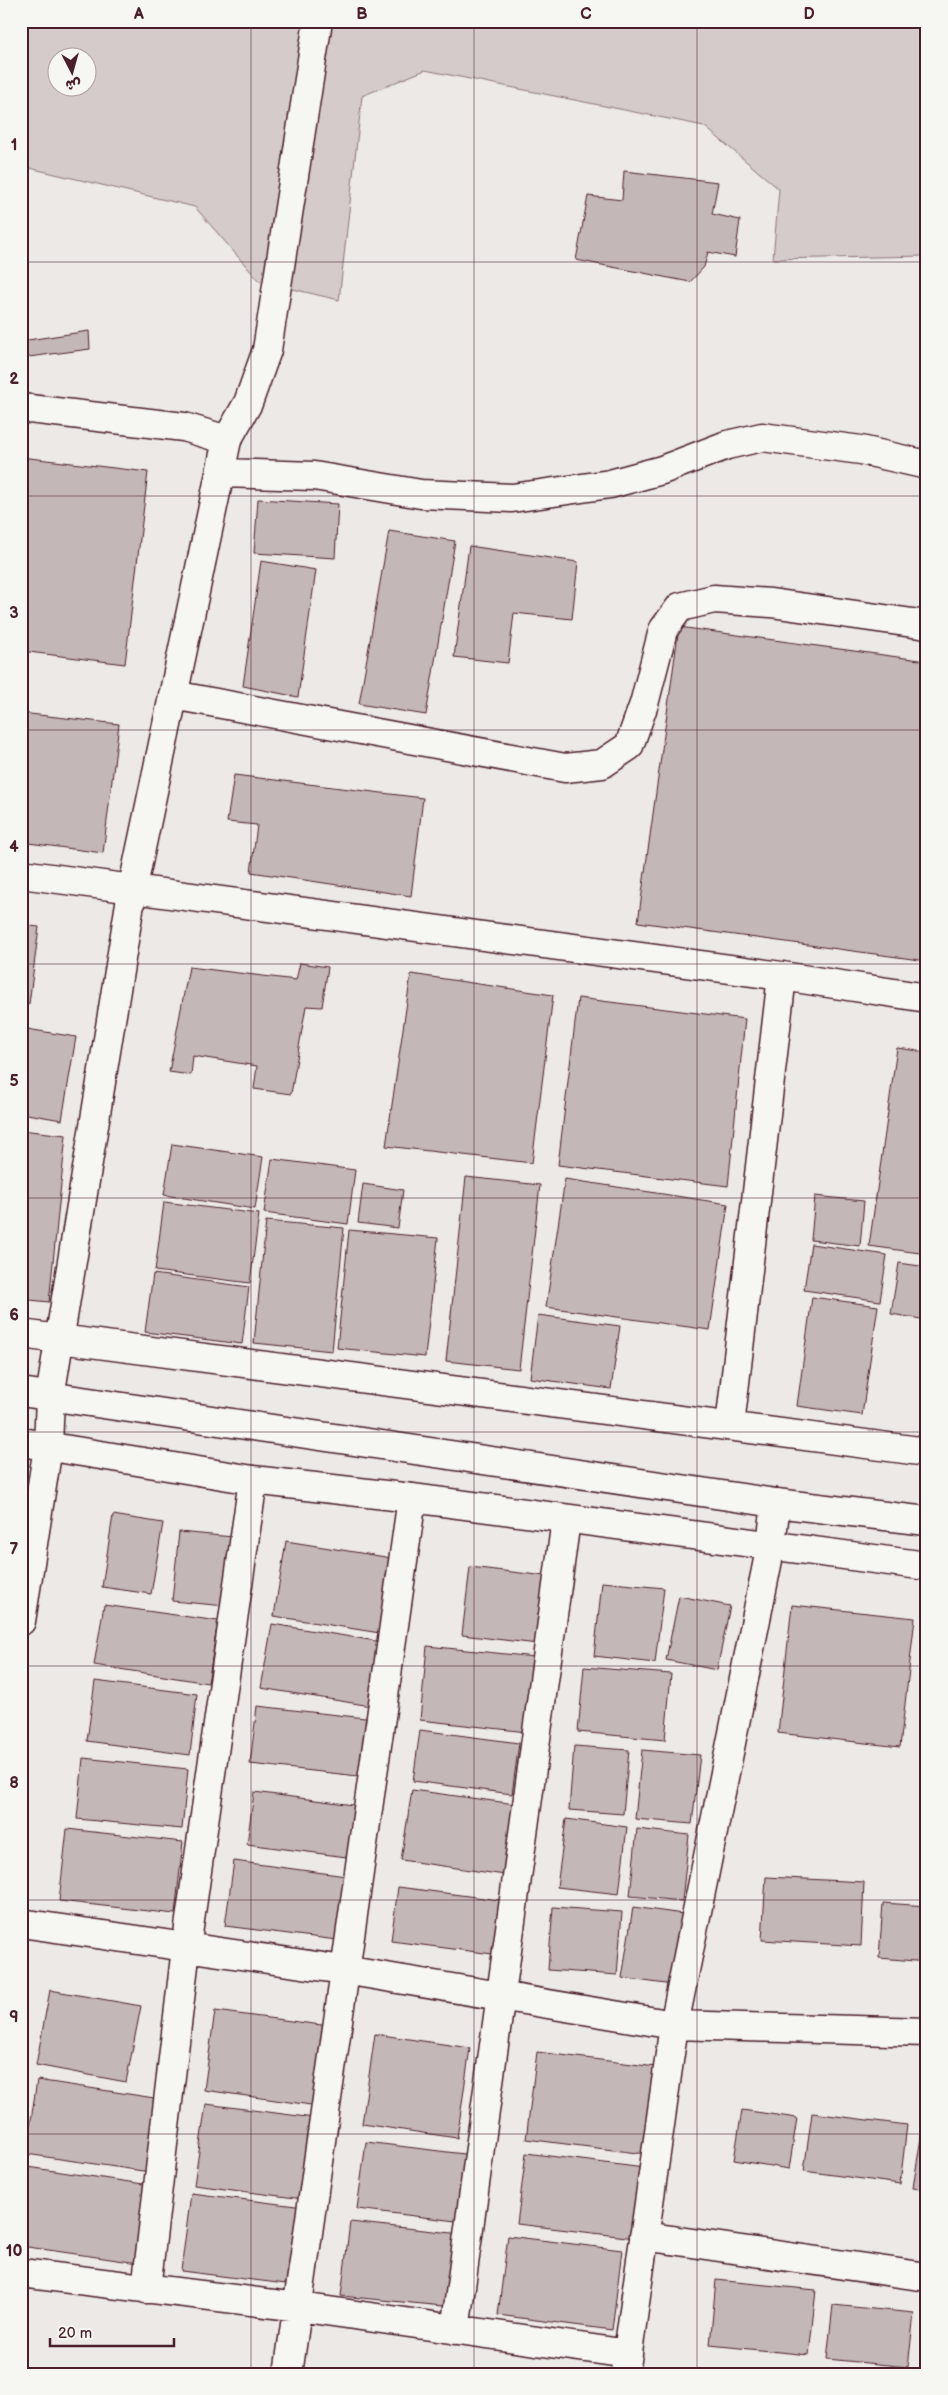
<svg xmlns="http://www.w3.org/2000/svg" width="948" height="2395" viewBox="0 0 948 2395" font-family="'Balsamiq Sans','Playpen Sans Arabic',sans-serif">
<rect width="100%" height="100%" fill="#ece9e6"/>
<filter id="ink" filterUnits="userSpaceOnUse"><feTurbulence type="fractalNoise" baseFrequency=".02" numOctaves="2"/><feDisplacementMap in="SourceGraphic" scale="10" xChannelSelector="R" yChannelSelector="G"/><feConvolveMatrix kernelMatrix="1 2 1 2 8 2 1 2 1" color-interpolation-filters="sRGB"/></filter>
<g filter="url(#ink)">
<path fill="#d4cbca" stroke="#8f757a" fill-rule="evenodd" d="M21,21H927V256L773,259L779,189L704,126L425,70L362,96L339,300L259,281L195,207L21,166ZM58,58H88V88H58Z"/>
<path fill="#c4b7b7" stroke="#4a1f2b" d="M624,171L718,182L712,214L740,220L735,257L708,252L704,267L690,282L576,260L588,196L622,200Z
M89,331L90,349L21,358V341Z
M21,457L148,472L125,664L21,651Z
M258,499L338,504L335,558L254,553Z
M389,531L455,541L426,715L359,704Z
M469,546L578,562L572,619L514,613L508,663L454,657Z
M261,561L316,570L298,697L243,686Z
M679,627L927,661V961L638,922Z
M21,713L119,724L103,853L21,842Z
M234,775L423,798L411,896L251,872L257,825L227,822Z
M21,925L39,927L29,1004L21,1003Z
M300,963L328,967L322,1007L306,1006L291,1094L254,1089L257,1066L193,1056L191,1075L169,1072L189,967L296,980Z
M411,974L553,995L532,1163L386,1146Z
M578,998L745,1019L728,1186L558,1165Z
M21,1028L76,1037L62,1120L21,1113Z
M897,1048L927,1052V1254L869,1246Z
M21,1130L66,1135L49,1302L21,1299Z
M172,1144L263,1157L255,1209L164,1195Z
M272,1159L355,1170L348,1224L264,1213Z
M466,1177L540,1185L519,1369L446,1361Z
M565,1179L728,1204L710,1330L546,1307Z
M363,1184L403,1190L398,1228L358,1223Z
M815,1196L864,1201L860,1246L811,1240Z
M164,1202L259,1214L250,1283L155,1271Z
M266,1221L344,1228L332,1351L254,1343Z
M349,1230L438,1238L425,1357L337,1348Z
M811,1244L887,1255L880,1301L804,1290Z
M899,1263L927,1267V1320L891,1314Z
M153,1274L249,1287L242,1344L145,1332Z
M812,1297L878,1306L862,1415L797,1406Z
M538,1315L620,1326L611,1389L530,1378Z
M113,1515L163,1523L151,1594L102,1587Z
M179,1532L233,1537L226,1606L172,1601Z
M286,1541L398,1559L386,1634L274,1616Z
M470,1567L554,1577L546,1645L462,1635Z
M602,1582L664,1588L655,1663L594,1656Z
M679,1596L730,1606L717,1670L666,1660Z
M104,1605L218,1621L208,1683L94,1665Z
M792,1605L915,1618L900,1747L778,1733Z
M272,1624L382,1642L371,1706L261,1688Z
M427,1646L535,1657L527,1732L420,1720Z
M584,1667L671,1674L665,1740L578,1732Z
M95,1681L197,1694L190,1755L87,1741Z
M257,1706L374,1719L367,1777L250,1764Z
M420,1730L519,1743L512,1794L413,1781Z
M574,1746L629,1750L623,1814L569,1810Z
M642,1750L700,1755L692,1824L635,1819Z
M83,1758L188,1769L182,1829L77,1819Z
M412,1790L515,1804L505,1875L401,1860Z
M254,1792L361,1806L354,1858L247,1844Z
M566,1819L627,1827L619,1894L557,1887Z
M67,1829L183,1842L175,1914L59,1901Z
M637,1829L689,1835L682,1901L630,1896Z
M234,1861L346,1876L337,1940L225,1926Z
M766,1877L864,1882L861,1946L762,1940Z
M398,1887L507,1901L500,1955L391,1941Z
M883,1903L927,1906V1962L879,1958Z
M553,1907L622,1912L617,1975L548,1970Z
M633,1907L683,1914L673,1985L622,1978Z
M50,1990L141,2006L126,2082L36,2065Z
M215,2011L329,2026L318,2106L204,2090Z
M375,2034L470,2048L457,2138L362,2124Z
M537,2052L656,2067L645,2154L526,2139Z
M37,2080L161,2099L150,2172L26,2154Z
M206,2104L314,2118L303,2199L194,2185Z
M742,2110L797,2118L789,2169L734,2160Z
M812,2113L907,2125L900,2184L804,2171Z
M922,2131L927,2132V2190L913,2188Z
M366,2142L472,2155L464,2222L357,2209Z
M526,2153L644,2168L635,2238L517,2224Z
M27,2167L150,2185L138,2263L21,2246V2203Z
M191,2193L304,2207L294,2285L181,2271Z
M350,2222L461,2234L453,2307L341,2296Z
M508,2236L622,2250L612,2330L498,2315Z
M716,2280L816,2290L809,2355L710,2345Z
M833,2305L914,2313L908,2367L827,2359Z"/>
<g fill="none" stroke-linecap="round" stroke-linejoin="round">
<defs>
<path id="minor" d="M21,408L184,427L227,440L132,891L50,1397L48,1447L21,1621
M227,440L248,403L267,350L318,21
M221,473L314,476L421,494L512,498L610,484L662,470L727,445L762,437L861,450L927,465
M173,695L565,768L602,764L629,746L644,704L663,630L680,607L714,599L771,603L927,625
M21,874L782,976L927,998
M21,1334L927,1452
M730,1426L782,976
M21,1923L344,1970L674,2025L927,2032
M644,2236L927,2277
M21,2273L299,2307L628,2354
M146,2289L186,1948L253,1480
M455,2330L566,1520
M288,2374L412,1498
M625,2374L674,2025L771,1545L776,1503"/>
<path id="major" d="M21,1392L776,1503L927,1521
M21,1442L253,1480L412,1498L927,1566"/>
</defs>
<use href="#minor" stroke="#4a1f2b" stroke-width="31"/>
<use href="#major" stroke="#4a1f2b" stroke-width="31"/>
<use href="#minor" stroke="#f6f6f2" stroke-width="28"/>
<use href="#major" stroke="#f6f6f2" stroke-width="28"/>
</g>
</g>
<path fill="none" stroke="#4a1f2b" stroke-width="1" stroke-opacity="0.55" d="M251,21V2374M474,21V2374M697,21V2374M21,262H927M21,496H927M21,730H927M21,964H927M21,1198H927M21,1432H927M21,1666H927M21,1900H927M21,2134H927"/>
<rect width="948" height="2395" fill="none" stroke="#f6f6f2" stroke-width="55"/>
<g transform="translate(72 72) rotate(174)"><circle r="24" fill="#f6f6f2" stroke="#b1a0a2"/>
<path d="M0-4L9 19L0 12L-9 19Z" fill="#4a1f2b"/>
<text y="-8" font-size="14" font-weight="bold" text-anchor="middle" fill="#4a1f2b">ش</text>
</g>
<path d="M50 2338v8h124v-8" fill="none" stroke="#4a1f2b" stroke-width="2.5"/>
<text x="58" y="2338" font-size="15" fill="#4a1f2b" stroke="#f6f6f2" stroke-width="4" paint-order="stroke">20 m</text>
<rect x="28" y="28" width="892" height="2340" fill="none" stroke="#4a1f2b" stroke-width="2"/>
<g font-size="16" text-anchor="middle" font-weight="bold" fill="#4a1f2b">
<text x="139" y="19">A</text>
<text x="362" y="19">B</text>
<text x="586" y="19">C</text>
<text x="809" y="19">D</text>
<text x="14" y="150">1</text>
<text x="14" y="384">2</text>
<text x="14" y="618">3</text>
<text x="14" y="852">4</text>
<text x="14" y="1086">5</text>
<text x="14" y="1320">6</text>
<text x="14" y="1554">7</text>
<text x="14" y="1788">8</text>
<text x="14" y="2022">9</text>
<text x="14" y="2256">10</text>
</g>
</svg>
